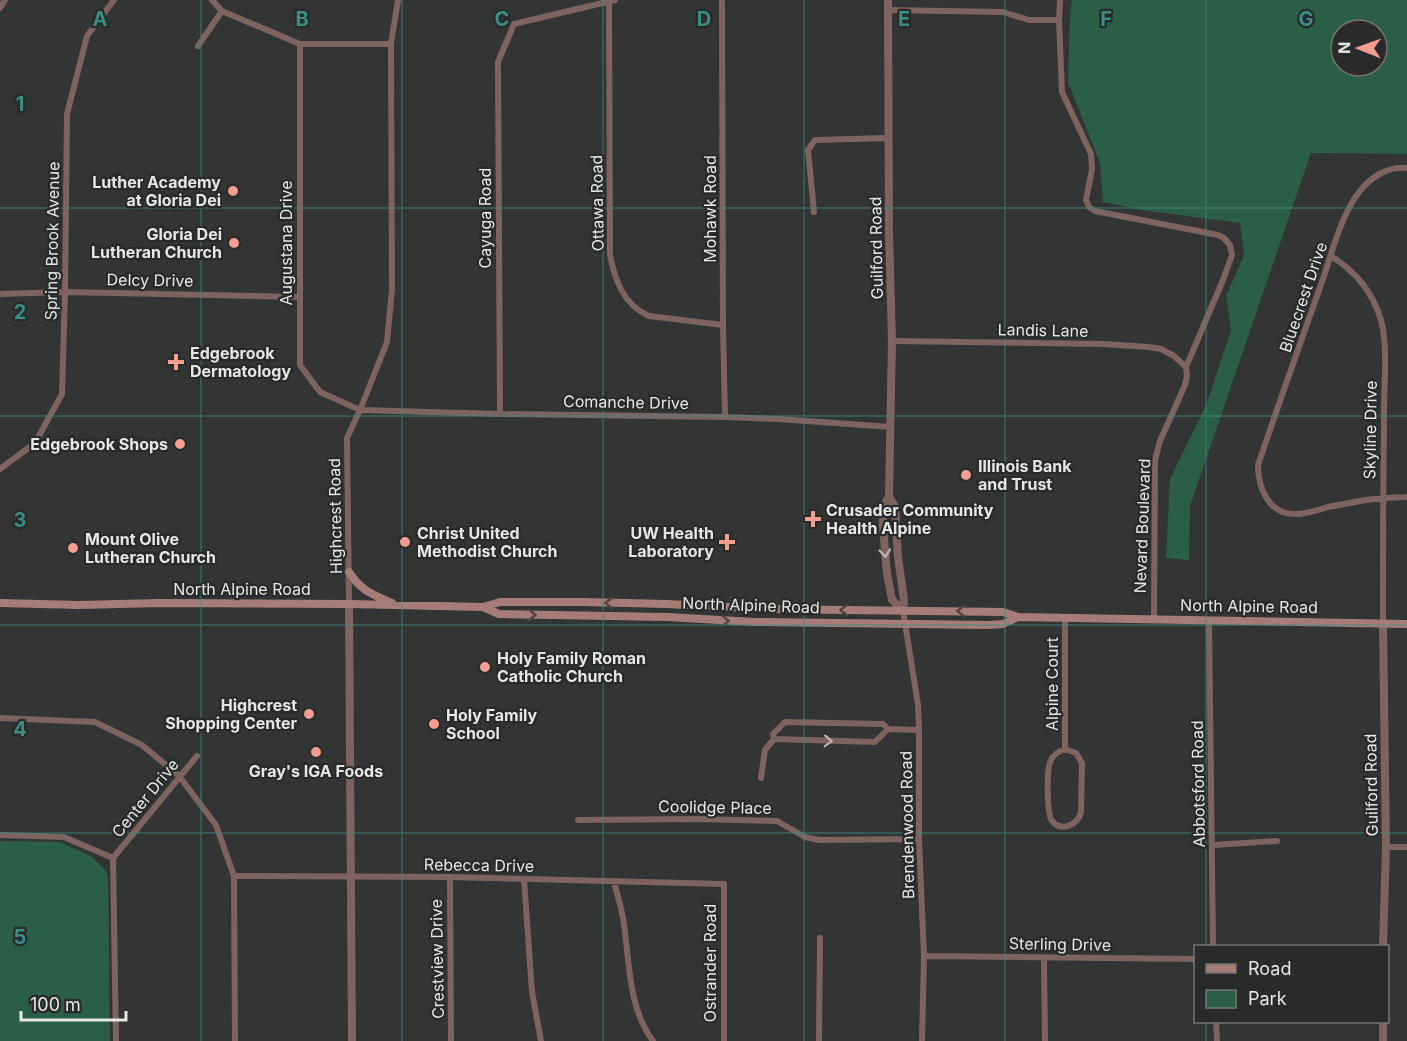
<svg xmlns="http://www.w3.org/2000/svg" width="1407" height="1041" viewBox="0 0 1407 1041" font-family="Inter,sans-serif">
<rect width="100%" height="100%" fill="#323533"/>
<path fill="#2a5e47" fill-rule="evenodd" d="M1072,0H1407V154L1311,153L1190,506L1189,560L1166,558L1170,479L1207,403L1231,330L1226,296L1244,255L1240,223L1141,210L1103,202L1100,163L1068,82L1070,16ZM1341,30H1377V66H1341Z
M0,841L59,842L69,846L92,857L106,871L108,879L110,1041H0Z"/>
<g fill="none" stroke-linecap="round" stroke-linejoin="round">
<path stroke="#7e635f" stroke-width="6" d="M212,0L222,11L300,44H391
M722,0L723,325L725,417
M1060,0L1059,20L1062,92L1091,154L1092,169L1086,200L1089,207L1095,211L1218,235L1224,238L1230,245L1232,255L1223,280L1186,367L1187,376L1185,385L1160,441L1155,460L1154,620
M609,1L610,255C615,281 624,305 649,316L723,325
M0,8L5,0
M888,10L1003,12L1029,20H1059
M300,44V365L320,392L360,410L500,414L725,417L778,419L891,427
M198,46L222,11
M1407,168C1388,166 1371,177 1360,191C1342,213 1332,252 1323,279C1301,341 1279,403 1258,465C1258,488 1269,515 1296,514C1307,514 1318,510 1328,507C1339,505 1350,503 1360,501C1376,498 1391,498 1407,497
M814,212L808,150L815,140L888,138
M1331,256C1356,272 1372,291 1381,320C1386,338 1385,356 1385,375C1384,393 1384,411 1384,430C1383,494 1383,559 1383,623
M0,294L65,292L299,297
M892,341L1103,344L1149,347L1161,349L1174,356L1186,367
M500,414L498,62L514,24L615,0
M0,469L35,443L62,394L65,292L67,114L87,36L114,0
M349,604L347,438L360,410L387,342L392,289L391,44L398,0
M903,610L918,705L919,730V839L924,956L922,1041
M1065,618V749
M1209,621L1213,946
M0,718L95,722L142,745L179,776L216,825L234,876L235,1041
M888,729L875,742L774,739L773,734L785,722L883,724L888,729L919,730
M1065,749L1076,753L1082,763L1081,812C1078,824 1062,833 1052,821C1047,814 1046,768 1051,760C1054,754 1059,751 1065,749Z
M761,778L765,750L774,739
M578,820L698,819L777,821L805,837L819,840L919,839
M0,835L64,837L113,858
M1213,845L1277,841
M1386,847H1407
M113,858L116,1041
M113,858L197,756
M234,876L450,877L724,884V1041
M450,877L451,1041
M524,879L532,992L541,1041
M614,882C617,894 621,906 623,918C630,960 627,1006 653,1041
M924,956L1196,959
M1044,958L1045,1041
M1216,1022L1217,1041
M819,1041L820,938"/>
<path stroke="#7e635f" stroke-width="8" d="M888,0L889,232L892,341L889,496L883,508V526L887,573L892,600L903,610
M889,496L895,507L898,557L904,600L903,610
M349,604L352,1041
M1383,623L1386,847L1383,946
M1383,1041V1022"/>
<path stroke="#a67d76" stroke-width="8" d="M349,572C361,591 372,594 392,603
M0,603L79,605L159,603L349,604L483,607L500,602H583L667,604L768,609L1003,612L1018,617L1407,624
M483,607L499,614L667,617L755,622L989,625L1003,624L1018,617"/>
</g>
<defs><path id="oneway-chevron" d="M-2-3.5L2.5 0L-2 3.5" fill="none" stroke-width="1.6" stroke-linecap="round" stroke-linejoin="round" transform="scale(1.5)"/></defs>
<g stroke="#bcb2b0">
<use href="#oneway-chevron" transform="translate(885 553) rotate(85)"/>
<use href="#oneway-chevron" transform="translate(828 741) rotate(2)"/>
</g>
<g stroke="#4e4440">
<use href="#oneway-chevron" transform="translate(609 603) rotate(-179)"/>
<use href="#oneway-chevron" transform="translate(844 610) rotate(-179)"/>
<use href="#oneway-chevron" transform="translate(961 611) rotate(-179)"/>
<use href="#oneway-chevron" transform="translate(532 615) rotate(1)"/>
<use href="#oneway-chevron" transform="translate(725 621) rotate(2)"/>
</g>
<path fill="none" stroke="#3a8d86" stroke-width="1.5" stroke-opacity="0.55" d="M201,0V1041M402,0V1041M603,0V1041M804,0V1041M1005,0V1041M1206,0V946M0,208H1407M0,416H1407M0,625H1407M0,833H1407M1206,1022V1041"/>
<g fill="#f59d8e" stroke="#282b29" stroke-width="2">
<circle cx="233" cy="191" r="6"/>
<circle cx="234" cy="243" r="6"/>
<path d="M173 353h6v6h6v6h-6v6h-6v-6h-6v-6h6z"/>
<circle cx="180" cy="444" r="6"/>
<circle cx="966" cy="475" r="6"/>
<path d="M810 510h6v6h6v6h-6v6h-6v-6h-6v-6h6z"/>
<circle cx="405" cy="542" r="6"/>
<path d="M724 533h6v6h6v6h-6v6h-6v-6h-6v-6h6z"/>
<circle cx="73" cy="548" r="6"/>
<circle cx="485" cy="667" r="6"/>
<circle cx="309" cy="714" r="6"/>
<circle cx="434" cy="724" r="6"/>
<circle cx="316" cy="752" r="6"/>
</g>
<g text-anchor="middle" dominant-baseline="central" stroke-width="4.5" stroke-linejoin="round" paint-order="stroke">
<g font-size="16" font-weight="bold" fill="#e5e7e6" stroke="#282b29" text-anchor="start">
<text x="221" y="182" text-anchor="end">Luther Academy<tspan x="221" dy="18">at Gloria Dei</tspan></text>
<text x="222" y="234" text-anchor="end">Gloria Dei<tspan x="222" dy="18">Lutheran Church</tspan></text>
<text x="190" y="353">Edgebrook<tspan x="190" dy="18">Dermatology</tspan></text>
<text x="168" y="444" text-anchor="end">Edgebrook Shops</text>
<text x="978" y="466">Illinois Bank<tspan x="978" dy="18">and Trust</tspan></text>
<text x="826" y="510">Crusader Community<tspan x="826" dy="18">Health Alpine</tspan></text>
<text x="417" y="533">Christ United<tspan x="417" dy="18">Methodist Church</tspan></text>
<text x="714" y="533" text-anchor="end">UW Health<tspan x="714" dy="18">Laboratory</tspan></text>
<text x="85" y="539">Mount Olive<tspan x="85" dy="18">Lutheran Church</tspan></text>
<text x="497" y="658">Holy Family Roman<tspan x="497" dy="18">Catholic Church</tspan></text>
<text x="297" y="705" text-anchor="end">Highcrest<tspan x="297" dy="18">Shopping Center</tspan></text>
<text x="446" y="715">Holy Family<tspan x="446" dy="18">School</tspan></text>
<text x="316" y="771" text-anchor="middle">Gray's IGA Foods</text>
</g>
<g font-size="16" fill="#e5e7e6" stroke="#282b29">
<text transform="translate(597 203) rotate(-91)">Ottawa Road</text>
<text transform="translate(710 209) rotate(-90)">Mohawk Road</text>
<text transform="translate(485 218) rotate(-90)">Cayuga Road</text>
<text transform="translate(52 241) rotate(-89)">Spring Brook Avenue</text>
<text transform="translate(286 243) rotate(-90)">Augustana Drive</text>
<text transform="translate(876 248) rotate(-91)">Guilford Road</text>
<text transform="translate(150 280) rotate(1)">Delcy Drive</text>
<text transform="translate(1303 297) rotate(-71)">Bluecrest Drive</text>
<text transform="translate(1043 330) rotate(1)">Landis Lane</text>
<text transform="translate(626 402) rotate(1)">Comanche Drive</text>
<text transform="translate(1370 430) rotate(-89)">Skyline Drive</text>
<text transform="translate(335 516) rotate(-91)">Highcrest Road</text>
<text transform="translate(1142 526) rotate(-88)">Nevard Boulevard</text>
<text x="242" y="589">North Alpine Road</text>
<text transform="translate(751 605) rotate(2)">North Alpine Road</text>
<text transform="translate(1249 606) rotate(1)">North Alpine Road</text>
<text transform="translate(1052 684) rotate(-90)">Alpine Court</text>
<text transform="translate(1198 784) rotate(-91)">Abbotsford Road</text>
<text transform="translate(1371 785) rotate(-91)">Guilford Road</text>
<text transform="translate(145 798) rotate(-51)">Center Drive</text>
<text transform="translate(715 807) rotate(1)">Coolidge Place</text>
<text transform="translate(907 825) rotate(-91)">Brendenwood Road</text>
<text transform="translate(479 865) rotate(1)">Rebecca Drive</text>
<text transform="translate(1060 944) rotate(1)">Sterling Drive</text>
<text transform="translate(437 959) rotate(-91)">Crestview Drive</text>
<text transform="translate(710 963) rotate(-90)">Ostrander Road</text>
</g>
</g>
<g font-size="20" text-anchor="middle" font-weight="bold" fill="#3a8d86" stroke="#282b29" stroke-width="4.5" stroke-linejoin="round" paint-order="stroke">
<text x="100" y="26">A</text>
<text x="302" y="26">B</text>
<text x="502" y="26">C</text>
<text x="704" y="26">D</text>
<text x="904" y="26">E</text>
<text x="1106" y="26">F</text>
<text x="1306" y="26">G</text>
<text x="20" y="111">1</text>
<text x="20" y="319">2</text>
<text x="20" y="527">3</text>
<text x="20" y="736">4</text>
<text x="20" y="944">5</text>
</g>
<rect x="1194" y="945" width="195" height="78" fill="#282b29" stroke="#747675" stroke-width="1.5"/>
<rect x="1206" y="964" width="30" height="9" fill="#a67d76" stroke="#747675" stroke-width="1.5"/>
<text x="1248" y="975" font-size="18" fill="#e5e7e6">Road</text>
<rect x="1206" y="990" width="30" height="18" fill="#2a5e47" stroke="#747675" stroke-width="1.5"/>
<text x="1248" y="1005" font-size="18" fill="#e5e7e6">Park</text>
<g transform="translate(1359 48) rotate(271)"><circle r="28" fill="#282b29" stroke="#747675" stroke-width="1.5"/>
<path d="M0-4.5L10 22L0 15L-10 22Z" fill="#f59d8e"/>
<text y="-9" font-size="16" font-weight="bold" text-anchor="middle" fill="#e5e7e6">N</text>
</g>
<path d="M21 1011v9h105v-9" fill="none" stroke="#e5e7e6" stroke-width="3"/>
<text x="30" y="1011" font-size="18" fill="#e5e7e6" stroke="#282b29" stroke-width="4.5" paint-order="stroke">100 m</text>
</svg>
